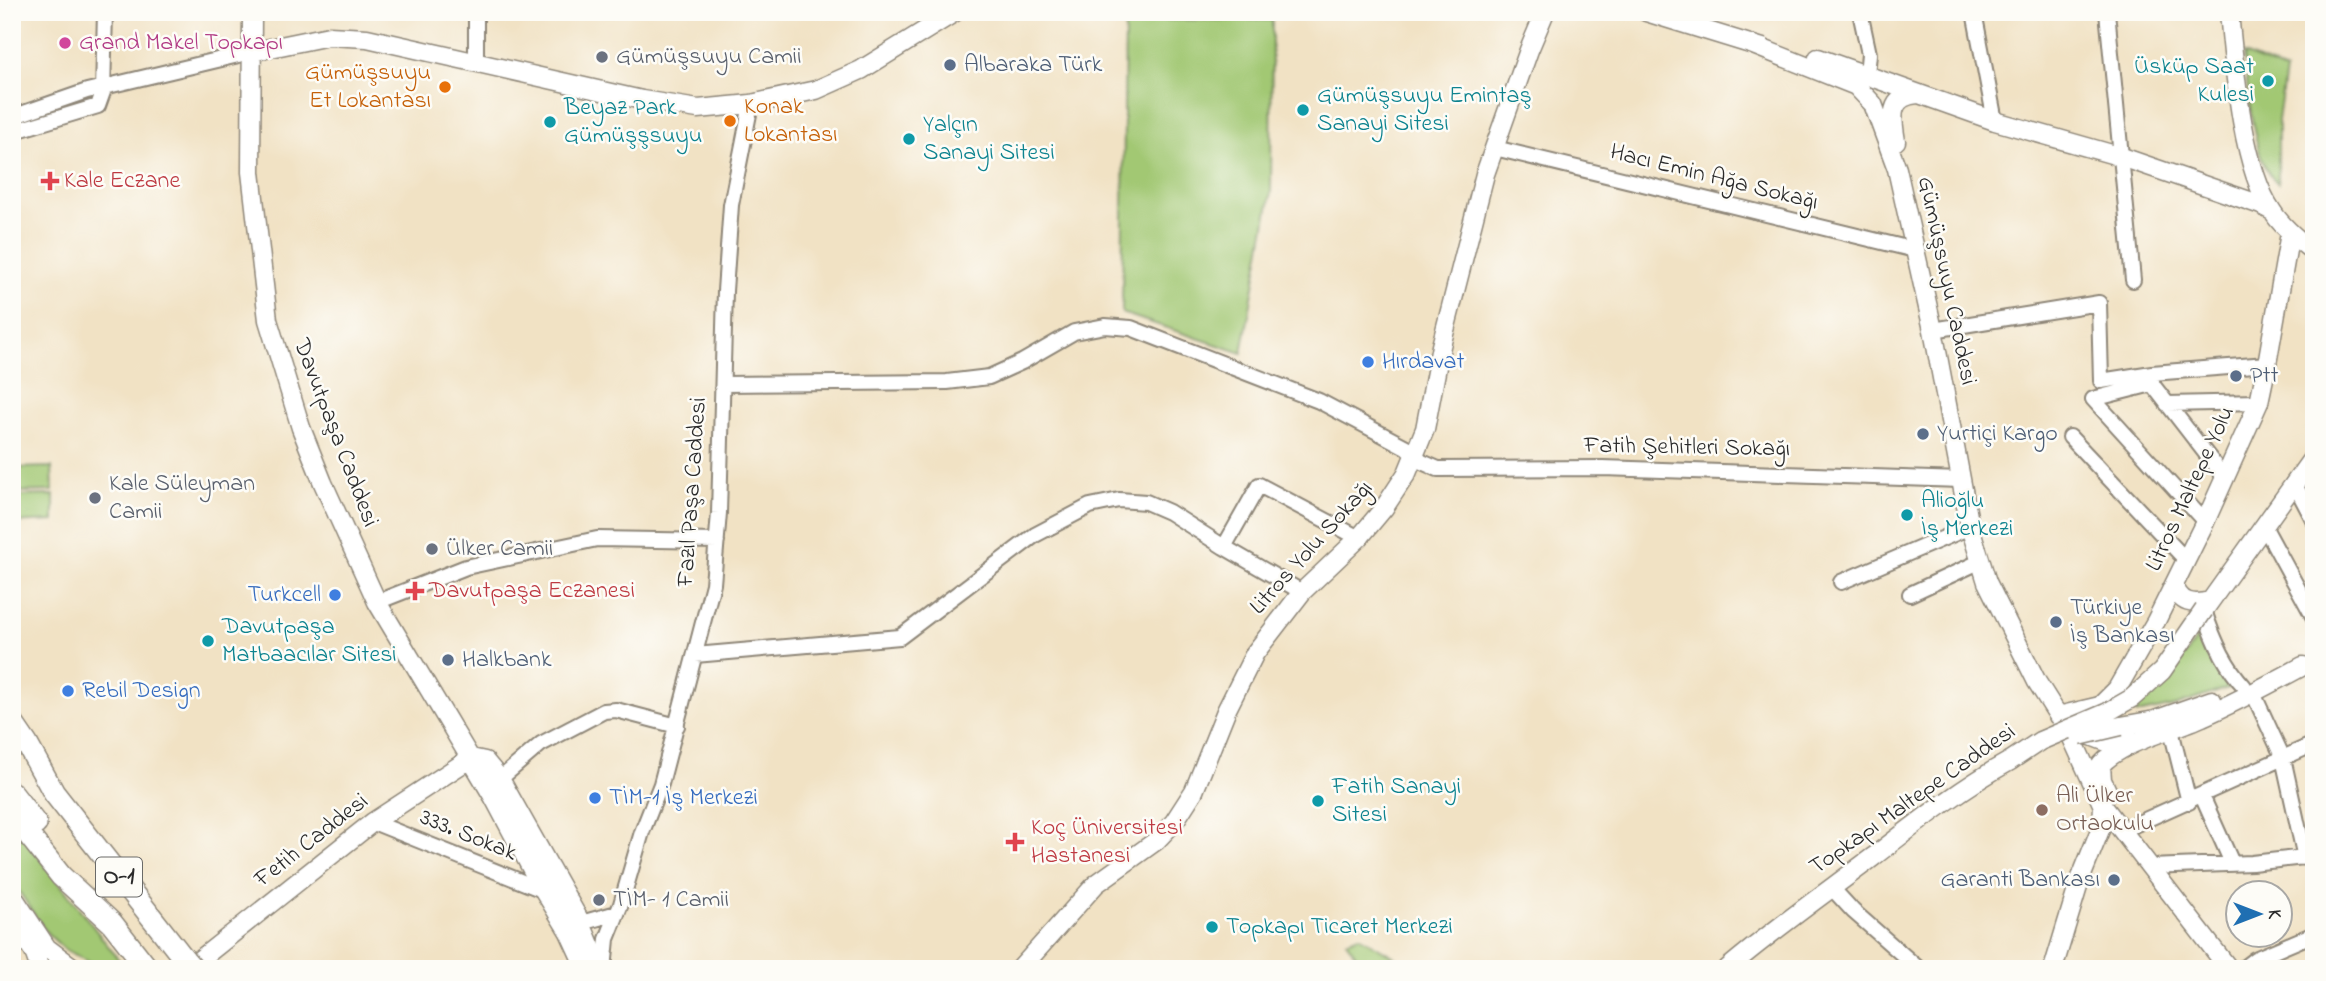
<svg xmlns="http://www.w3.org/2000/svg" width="2326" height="981" viewBox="0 0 2326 981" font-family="'Indie Flower',sans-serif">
<rect width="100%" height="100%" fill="#fdfcf7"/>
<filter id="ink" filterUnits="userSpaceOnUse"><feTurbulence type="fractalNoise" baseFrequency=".0143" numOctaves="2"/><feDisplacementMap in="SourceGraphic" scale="14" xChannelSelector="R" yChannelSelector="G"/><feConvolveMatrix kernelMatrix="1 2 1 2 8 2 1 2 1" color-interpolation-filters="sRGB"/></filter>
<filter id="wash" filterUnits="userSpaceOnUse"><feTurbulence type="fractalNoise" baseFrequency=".00686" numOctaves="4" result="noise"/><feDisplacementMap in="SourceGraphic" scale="28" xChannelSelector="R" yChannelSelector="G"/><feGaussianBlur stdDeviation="1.57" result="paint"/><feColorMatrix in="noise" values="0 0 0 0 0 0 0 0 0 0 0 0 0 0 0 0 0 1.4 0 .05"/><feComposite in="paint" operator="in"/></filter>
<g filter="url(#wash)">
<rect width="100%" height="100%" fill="#f1e2c4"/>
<path fill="#a2c873" stroke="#667a4f" stroke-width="2" d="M1125,20H1272L1271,192L1242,353L1122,313Z
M2244,54L2285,71L2278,120V183C2253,168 2247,82 2244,54Z
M52,467L53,491L12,492V468Z
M54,495V521L12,523V496Z
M2202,629L2232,687L2175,706L2137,714L2134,707L2189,651Z
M12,822L126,969H102L64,949L46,932L12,881Z
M1359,936L1415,969H1366L1346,941Z"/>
</g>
<g filter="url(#ink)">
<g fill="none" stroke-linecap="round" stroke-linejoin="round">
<defs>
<path id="minor" d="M1860,12L1869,54L1867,74
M1974,12L1995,121
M2107,12L2133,280
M476,63V12
M12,117L87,91L251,52
M12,132L98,106L103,92L105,12
M1503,150L1915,250
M1933,330L2099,303L2101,381L2152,373L2267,364
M2152,378V384L2224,477
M723,384L947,382L989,377L1022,362L1074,332L1105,326L1131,328L1319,401L1406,447L1422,462L1438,469L1603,468L1961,480
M2152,384L2093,399L2205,522
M2167,404L2259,402
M2070,437L2186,560
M2294,483L2314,521
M2264,526L2314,618
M1224,547L1259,485L1359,538
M1841,582L1970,527
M1910,594L1979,562
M377,602L466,567L597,539L717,541
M2204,610C2212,636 2225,666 2244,686
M695,655L900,637L1035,535L1090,506L1119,500L1146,502L1169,512L1224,547L1302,592
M2253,693L2283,758L2305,858
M2171,730L2189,802
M500,779L541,744L604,711L616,710L677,726
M2202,796L2232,863
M373,822L545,891
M2123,830L2314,744
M2150,867L2252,863L2313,856
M1831,887L1853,911L1919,969
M581,923L617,913
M604,969L607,939L621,904L642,832L661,784L713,584L719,513L725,291L731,205L751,104
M2242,969L2255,959L2314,934"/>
<path id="major" d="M252,12L251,172L268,320L301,428L323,483L377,602L494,798L537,879L569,932L586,969
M1646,12L1763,48
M2229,12C2234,65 2242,168 2272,211C2282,227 2298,240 2314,252
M1753,45L1856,86L1873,104L1897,169L1933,330L1970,527L1987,582L2037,682L2071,736L2103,806L2229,969
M251,52L329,36L367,38L642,100L698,109L751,104L816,90L861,70L955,12
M1818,58L1995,121L2122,157L2261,205L2272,211
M1896,141C1892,118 1888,96 1918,94
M2174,585C2180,604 2193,605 2210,601
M2204,610L2314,456
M2058,716L2100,706L2117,689L2156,621L2205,522L2259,402L2267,364L2290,233
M2121,726L2155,720L2212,700
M2078,731L2104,741H2135
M471,758L485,761L500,779L581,923L600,969
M2108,793L2102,780L2101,765C2120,742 2174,730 2202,717C2237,702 2270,684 2303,666
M12,895L47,948L75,969
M12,918L34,952L40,969
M188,969L373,822L471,758
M1020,969L1096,884L1156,841L1174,822L1194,791L1226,711L1255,653L1302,592L1359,538L1384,508L1407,473L1425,429L1441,346L1485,174L1529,50L1545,12
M1727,969C1774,929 1824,894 1873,857C1917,823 1961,788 2010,761
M2053,969L2080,880L2102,825L2103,806"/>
<path id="highway" d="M12,722L27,744L54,793L185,960
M12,793L36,824
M12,814L61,876L112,923L148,969"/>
</defs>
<use href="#minor" stroke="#8e8678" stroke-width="18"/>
<use href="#major" stroke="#8e8678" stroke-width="21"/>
<use href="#highway" stroke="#8e8678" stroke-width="24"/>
<use href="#minor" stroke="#fff" stroke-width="14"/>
<use href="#major" stroke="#fff" stroke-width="18"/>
<use href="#highway" stroke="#fff" stroke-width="21"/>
<defs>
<path id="major-bridge" d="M2079,736L2121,726
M2010,761L2040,741L2106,713L2132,698L2162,671L2204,610"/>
<path id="highway-bridge" d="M185,960L193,969"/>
</defs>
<use href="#major-bridge" stroke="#8e8678" stroke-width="21" stroke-linecap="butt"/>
<use href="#highway-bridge" stroke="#8e8678" stroke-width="24" stroke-linecap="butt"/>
<use href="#major-bridge" stroke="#fff" stroke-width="18"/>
<use href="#highway-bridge" stroke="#fff" stroke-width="21"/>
</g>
</g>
<circle fill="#d1479c" stroke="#fdfcf7" stroke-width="2.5" cx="65" cy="43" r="7"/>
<g fill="#6b7280" stroke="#fdfcf7" stroke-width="2.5">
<circle cx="602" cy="57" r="7"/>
<circle cx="95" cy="498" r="7"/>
<circle cx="432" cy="549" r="7"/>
<circle cx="599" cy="900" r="7"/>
</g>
<g fill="#5c6f8a" stroke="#fdfcf7" stroke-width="2.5">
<circle cx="950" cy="65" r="7"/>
<circle cx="2236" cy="376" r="7"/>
<circle cx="1923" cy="434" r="7"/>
<circle cx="2056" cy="622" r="7"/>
<circle cx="448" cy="660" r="7"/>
<circle cx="2114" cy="880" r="7"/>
</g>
<g fill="#0f9aa8" stroke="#fdfcf7" stroke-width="2.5">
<circle cx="2268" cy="81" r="7"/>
<circle cx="1303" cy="110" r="7"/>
<circle cx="550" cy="122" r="7"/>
<circle cx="909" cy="139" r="7"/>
<circle cx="1907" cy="515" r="7"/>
<circle cx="208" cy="641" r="7"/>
<circle cx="1318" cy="801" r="7"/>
<circle cx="1212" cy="927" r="7"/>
</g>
<g fill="#e8710a" stroke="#fdfcf7" stroke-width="2.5">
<circle cx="445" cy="87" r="7"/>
<circle cx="730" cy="121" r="7"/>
</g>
<g fill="#e0444e" stroke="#fdfcf7" stroke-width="2.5">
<path d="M46.5 170.5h7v7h7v7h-7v7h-7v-7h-7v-7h7z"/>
<path d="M411.5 580.5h7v7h7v7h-7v7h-7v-7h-7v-7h7z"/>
<path d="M1011.5 831.5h7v7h7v7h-7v7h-7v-7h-7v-7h7z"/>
</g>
<g fill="#3f7fe0" stroke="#fdfcf7" stroke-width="2.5">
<circle cx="1368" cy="362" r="7"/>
<circle cx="335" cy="595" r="7"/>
<circle cx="68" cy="691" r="7"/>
<circle cx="595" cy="798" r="7"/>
</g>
<circle fill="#8d6e63" stroke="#fdfcf7" stroke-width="2.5" cx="2042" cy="810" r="7"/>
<g text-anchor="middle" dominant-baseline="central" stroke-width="5" stroke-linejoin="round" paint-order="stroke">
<rect fill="#fdfcf7" stroke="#6a6a68" stroke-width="2" x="96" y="857.5" width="46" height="39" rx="5"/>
<g font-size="23" font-weight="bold" fill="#2b2b2b">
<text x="119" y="877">O-1</text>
</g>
<g font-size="24" fill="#b23c85" stroke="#fdfcf7" text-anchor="start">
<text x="79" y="43">Grand Makel Topkapı</text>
</g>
<g font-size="24" fill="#5b616d" stroke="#fdfcf7" text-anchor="start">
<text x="616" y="57">Gümüşsuyu Camii</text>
<text x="109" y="484">Kale Süleyman<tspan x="109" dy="28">Camii</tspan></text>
<text x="446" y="549">Ülker Camii</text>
<text x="613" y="900">TİM- 1 Camii</text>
</g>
<g font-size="24" fill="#4e5e75" stroke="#fdfcf7" text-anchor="start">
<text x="964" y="65">Albaraka Türk</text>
<text x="2250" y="376">Ptt</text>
<text x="1937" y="434">Yurtiçi Kargo</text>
<text x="2070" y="608">Türkiye<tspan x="2070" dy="28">İş Bankası</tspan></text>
<text x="462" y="660">Halkbank</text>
<text x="2100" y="880" text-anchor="end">Garanti Bankası</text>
</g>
<g font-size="24" fill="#0d838f" stroke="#fdfcf7" text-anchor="start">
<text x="2254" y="67" text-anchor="end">Üsküp Saat<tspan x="2254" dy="28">Kulesi</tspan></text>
<text x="1317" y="96">Gümüşsuyu Emintaş<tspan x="1317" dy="28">Sanayi Sitesi</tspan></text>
<text x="564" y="108">Beyaz Park<tspan x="564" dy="28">Gümüşşsuyu</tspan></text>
<text x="923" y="125">Yalçın<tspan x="923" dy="28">Sanayi Sitesi</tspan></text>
<text x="1921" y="501">Alioğlu<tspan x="1921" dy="28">İş Merkezi</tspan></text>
<text x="222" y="627">Davutpaşa<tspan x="222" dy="28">Matbaacılar Sitesi</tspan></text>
<text x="1332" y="787">Fatih Sanayi<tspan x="1332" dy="28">Sitesi</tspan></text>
<text x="1226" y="927">Topkapı Ticaret Merkezi</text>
</g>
<g font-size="24" fill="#c56008" stroke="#fdfcf7" text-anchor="end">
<text x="431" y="73">Gümüşsuyu<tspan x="431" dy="28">Et Lokantası</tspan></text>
<text x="744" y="107" text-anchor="start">Konak<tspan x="744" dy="28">Lokantası</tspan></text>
</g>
<g font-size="24" fill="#2b2b2b" stroke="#fdfcf7">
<text transform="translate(1714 178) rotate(14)">Hacı Emin Ağa Sokağı</text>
<text transform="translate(1946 281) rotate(78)">Gümüşsuyu Caddesi</text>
<text transform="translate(335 433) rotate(69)">Davutpaşa Caddesi</text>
<text transform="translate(1687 448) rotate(1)">Fatih Şehitleri Sokağı</text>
<text transform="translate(2191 489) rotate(-65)">Litros Maltepe Yolu</text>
<text transform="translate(693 492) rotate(-86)">Fazıl Paşa Caddesi</text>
<text transform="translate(1312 548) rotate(-48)">Litros Yolu Sokağı</text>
<text transform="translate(1913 800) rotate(-35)">Topkapı Maltepe Caddesi</text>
<text transform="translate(468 836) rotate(22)">333. Sokak</text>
<text transform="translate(312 841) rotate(-38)">Fetih Caddesi</text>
</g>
<g font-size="24" fill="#be3a42" stroke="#fdfcf7" text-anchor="start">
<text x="64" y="181">Kale Eczane</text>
<text x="429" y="591">Davutpaşa Eczanesi</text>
<text x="1031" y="828">Koç Üniversitesi<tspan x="1031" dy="28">Hastanesi</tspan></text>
</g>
<g font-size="24" fill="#366cbe" stroke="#fdfcf7" text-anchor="start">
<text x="1382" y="362">Hırdavat</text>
<text x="321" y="595" text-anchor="end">Turkcell</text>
<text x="82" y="691">Rebil Design</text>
<text x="609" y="798">TİM-1 İş Merkezi</text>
</g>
<g font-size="24" fill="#785e54" stroke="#fdfcf7" text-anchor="start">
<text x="2056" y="796">Ali Ülker<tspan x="2056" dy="28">Ortaokulu</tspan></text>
</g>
</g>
<rect width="2326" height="981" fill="none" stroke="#fdfcf7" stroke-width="42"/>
<g transform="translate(2259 914) rotate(90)"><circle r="33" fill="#fdfcf7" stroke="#a9a8a5" stroke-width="2"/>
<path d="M0-5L12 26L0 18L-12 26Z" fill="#1f6fb2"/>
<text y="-10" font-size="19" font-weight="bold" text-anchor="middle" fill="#2b2b2b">K</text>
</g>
</svg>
